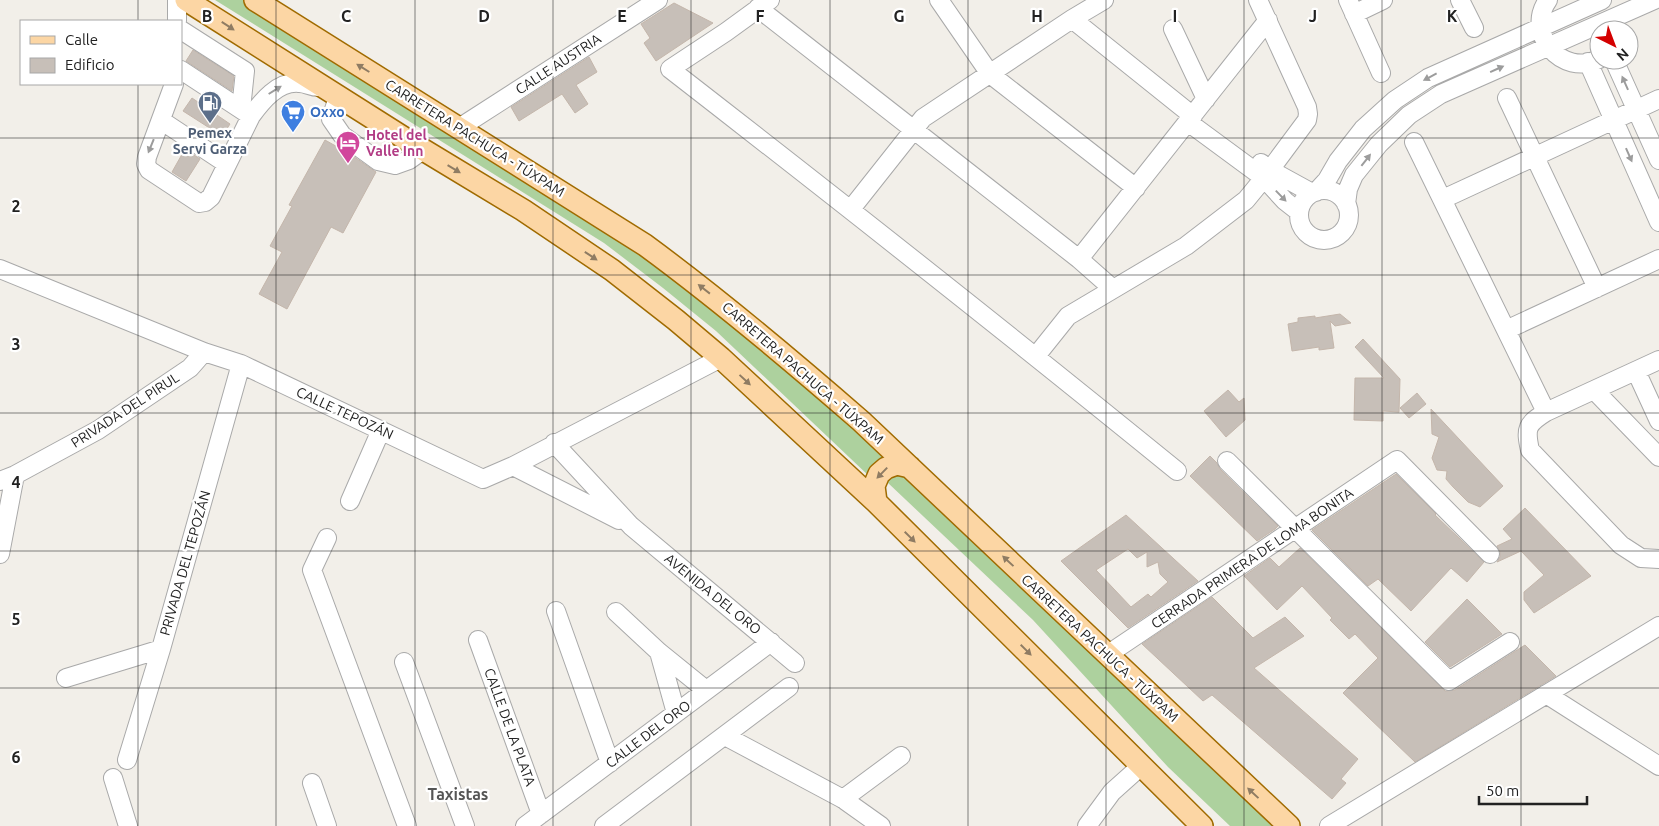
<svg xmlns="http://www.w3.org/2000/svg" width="1659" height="826" viewBox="0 0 1659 826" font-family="Ubuntu,sans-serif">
<rect width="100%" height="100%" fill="#f2efe9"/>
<path fill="#add19e" d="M215,0H246L675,275L891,455L870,477L716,331L663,288L604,243Z
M898,471L907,479L1285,826H1230L1168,767L1033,620L887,482V477Z"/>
<path fill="#c7bfb8" stroke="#c4b6ab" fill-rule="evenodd" d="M674,3L713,23L656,61L644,43L650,38L641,24Z
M193,50L234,76L232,91L186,61Z
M589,57L597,72L576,85L588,104L575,113L562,94L519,121L511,107Z
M192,98L230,124L222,136L183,111Z
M325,140L350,154L376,172L343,233L331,227L287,309L259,294L282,252L270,246L292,206L289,205Z
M185,149L200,159L186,181L172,172Z
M1340,314L1351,323L1335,326L1330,321L1334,348L1319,350V347L1292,351L1288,324L1298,322V318L1315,316V318Z
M1363,339L1400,379L1399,412L1383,411V421L1354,420L1355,378H1384L1355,347Z
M1228,390L1239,402L1244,398L1245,420L1226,437L1204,411Z
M1417,393L1426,404L1409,418L1400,408Z
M1431,409L1503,486L1480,507L1468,502L1453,487L1446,479L1447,471L1437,470L1432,458L1439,437L1432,434Z
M1210,456L1217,463L1220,469L1278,526L1275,529L1257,541L1190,476Z
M1396,474L1436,514L1435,515L1484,562L1467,582L1451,568L1411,611L1378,579L1368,586L1312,530Z
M1525,508L1591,576L1534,613L1524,600V592L1544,575L1521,551L1497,562L1500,557V552L1497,546L1512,539L1503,529Z
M1126,515L1198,581L1128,628L1061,561ZM1128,549L1137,558L1147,552V567L1158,562L1160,574L1168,582L1151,597L1148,594L1131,607L1096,570Z
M1300,548L1445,691L1455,690L1525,645L1556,676L1415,762L1343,693L1378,658L1355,634L1349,639L1330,620L1332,618L1302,586L1277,610L1244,576L1270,558L1279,567Z
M1212,597L1253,638L1285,617L1304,636L1254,668L1358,759L1341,779L1346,783L1332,799L1212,695L1203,701L1142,644Z
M1467,599L1502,634L1450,667L1425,642Z"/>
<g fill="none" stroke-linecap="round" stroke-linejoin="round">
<defs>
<path id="minor" d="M177,0V21
M770,0L726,32L670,69C840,201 1010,335 1177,471
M939,0L990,74L1136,188
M1348,0L1381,73
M1460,0L1474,28
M1548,0C1524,33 1562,78 1599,59
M758,8L1079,259L1113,289
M1354,14L1383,0
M1072,19L1193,116
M1173,29L1206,99
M181,30L245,71L241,109
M1614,60L1659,160
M1588,62L1659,222
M181,70L251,116C262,101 278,81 299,83C306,83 311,87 318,87
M174,84L147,157L146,164L149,170L199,203L205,202L211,197L251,116
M338,97L331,119L342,135L378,161L395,165L409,160L423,150
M1507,98L1597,288
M162,121L227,164
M1188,122L1264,178L1285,201L1299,212
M459,128L658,0
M1414,142L1546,412
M1261,163L1270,170L1312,193
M1299 215a25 25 0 1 1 50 0a25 25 0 1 1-50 0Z
M1316,192L1327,180L1338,161L1363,129L1395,100L1428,78L1602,0
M1443,199L1659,99
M1346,204L1348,189L1354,175L1379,144L1409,115L1441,94L1654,0
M851,209L923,118L1072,19L1104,0
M1079,259L1268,20
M0,269L204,352L241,364L483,479L513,466L721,358
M1506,330L1659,259
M1036,356L1068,316L1186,246L1246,200L1264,178L1307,120L1308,114L1307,107L1258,0
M1659,360L1546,412C1527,424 1525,428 1530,450L1621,545L1641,558L1659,559
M1636,371L1659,421
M1594,390L1659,457
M554,443L631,526L795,663
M1227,461L1449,681L1510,642
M513,466L619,520
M0,481L15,475L98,430L190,368L204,352
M350,501L381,430
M327,538L312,570L407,826
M0,554L15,475
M556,611L610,763
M616,612L659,652L706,690
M478,640L541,814
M659,652L676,713
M1107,655L1397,460L1490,554
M404,662L465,826
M66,678L161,649
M1546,694L1659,766
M725,736L843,799L881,826
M127,760L161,649L241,364
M113,778L128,826
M312,783L327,826
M843,799L901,756
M525,826L771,642
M604,826L789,687
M1087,826L1112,792L1141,766
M1329,826L1659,626"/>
<path id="major" d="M186,0L412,143L523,210L612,270L676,320L721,358L876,502L1202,826
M255,0L645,245C720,300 791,360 861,421L1289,826
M876,502L874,486L879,474L886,468L897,464L910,467"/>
</defs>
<use href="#minor" stroke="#a9a9a9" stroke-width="20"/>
<use href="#major" stroke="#a06b00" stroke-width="24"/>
<use href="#minor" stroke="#fff" stroke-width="18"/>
<use href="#major" stroke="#fcd6a4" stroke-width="21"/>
</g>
<defs><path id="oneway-solid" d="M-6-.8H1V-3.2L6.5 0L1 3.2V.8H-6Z" transform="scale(1.25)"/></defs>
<g fill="#8f7c63">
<use href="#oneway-solid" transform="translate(228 26) rotate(33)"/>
<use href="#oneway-solid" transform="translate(363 68) rotate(-148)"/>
<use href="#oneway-solid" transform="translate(454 169) rotate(31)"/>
<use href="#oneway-solid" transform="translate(591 256) rotate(34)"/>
<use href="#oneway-solid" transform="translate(704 289) rotate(-142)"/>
<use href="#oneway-solid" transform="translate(745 380) rotate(43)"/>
<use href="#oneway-solid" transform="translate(882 473) rotate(134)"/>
<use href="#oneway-solid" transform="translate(910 537) rotate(45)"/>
<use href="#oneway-solid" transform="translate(1008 561) rotate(-137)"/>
<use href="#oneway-solid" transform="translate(1026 650) rotate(45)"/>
<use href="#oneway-solid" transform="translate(1253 793) rotate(-137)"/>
</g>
<g fill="#9c9c9c">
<use href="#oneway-solid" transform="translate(1497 69) rotate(-24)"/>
<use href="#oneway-solid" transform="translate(1430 77) rotate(152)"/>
<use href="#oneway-solid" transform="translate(1625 83) rotate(-114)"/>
<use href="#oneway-solid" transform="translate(275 90) rotate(-32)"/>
<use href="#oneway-solid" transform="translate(151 146) rotate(112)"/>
<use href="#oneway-solid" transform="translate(1629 155) rotate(66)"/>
<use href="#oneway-solid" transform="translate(1366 160) rotate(-52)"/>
<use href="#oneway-solid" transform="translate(1281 196) rotate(46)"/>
</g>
<path fill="none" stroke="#222" stroke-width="1" stroke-opacity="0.55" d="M138,0V21M276,0V826M415,0V826M553,0V826M691,0V826M830,0V826M968,0V826M1106,0V826M1244,0V826M1382,0V826M1521,0V826M138,84V826M0,138H1659M0,275H1659M0,413H1659M0,551H1659M0,688H1659"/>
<defs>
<symbol id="fuel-pin" viewBox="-11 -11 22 30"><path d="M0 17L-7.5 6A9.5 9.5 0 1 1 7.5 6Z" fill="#5c6f8a" stroke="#fff"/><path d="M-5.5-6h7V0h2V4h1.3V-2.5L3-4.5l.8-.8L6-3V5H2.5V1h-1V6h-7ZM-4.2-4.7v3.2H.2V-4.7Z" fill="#fff"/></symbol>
<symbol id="supermarket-pin" viewBox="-11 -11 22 30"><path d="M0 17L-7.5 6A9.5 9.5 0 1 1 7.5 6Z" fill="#3f7fe0" stroke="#fff"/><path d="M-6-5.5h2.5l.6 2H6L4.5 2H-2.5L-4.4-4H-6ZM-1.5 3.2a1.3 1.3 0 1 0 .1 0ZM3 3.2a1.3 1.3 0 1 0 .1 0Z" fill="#fff"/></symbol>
<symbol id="hotel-pin" viewBox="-11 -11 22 30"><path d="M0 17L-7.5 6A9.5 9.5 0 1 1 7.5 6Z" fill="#d1479c" stroke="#fff"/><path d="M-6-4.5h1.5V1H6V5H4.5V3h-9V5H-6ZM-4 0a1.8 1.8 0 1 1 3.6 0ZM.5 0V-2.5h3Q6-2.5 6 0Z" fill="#fff"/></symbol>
</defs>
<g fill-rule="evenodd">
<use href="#fuel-pin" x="196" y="89" width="28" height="38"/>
<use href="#supermarket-pin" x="279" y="98" width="28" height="38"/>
<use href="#hotel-pin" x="334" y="129" width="28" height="38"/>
</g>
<g text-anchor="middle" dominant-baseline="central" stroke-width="4.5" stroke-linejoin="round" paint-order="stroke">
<g font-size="14" fill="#222" stroke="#fff">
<text transform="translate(558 64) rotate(-33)">CALLE AUSTRIA</text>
<text transform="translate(475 138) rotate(32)">CARRETERA PACHUCA - TÚXPAM</text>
<text transform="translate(803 373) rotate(41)">CARRETERA PACHUCA - TÚXPAM</text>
<text transform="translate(125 410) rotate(-33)">PRIVADA DEL PIRUL</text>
<text transform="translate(345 413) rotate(25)">CALLE TEPOZÁN</text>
<text transform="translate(1252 558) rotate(-34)">CERRADA PRIMERA DE LOMA BONITA</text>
<text transform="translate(185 563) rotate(-74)">PRIVADA DEL TEPOZÁN</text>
<text transform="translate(713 594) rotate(39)">AVENIDA DEL ORO</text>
<text transform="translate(1100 648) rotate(43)">CARRETERA PACHUCA - TÚXPAM</text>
<text transform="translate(510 727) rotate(70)">CALLE DE LA PLATA</text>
<text transform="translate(648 734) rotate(-37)">CALLE DEL ORO</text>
</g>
<g font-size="14" font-weight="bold" fill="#366cbe" stroke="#fff" text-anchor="start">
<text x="310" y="112">Oxxo</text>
</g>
<g font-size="14" font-weight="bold" fill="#4e5e75" stroke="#fff">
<text x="210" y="133">Pemex<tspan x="210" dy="16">Servi Garza</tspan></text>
</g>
<g font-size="14" font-weight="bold" fill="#b23c85" stroke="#fff" text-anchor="start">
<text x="366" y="135">Hotel del<tspan x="366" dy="16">Valle Inn</tspan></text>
</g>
<g font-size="16" font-weight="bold" fill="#555" stroke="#fff">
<text x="458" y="794">Taxistas</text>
</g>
</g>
<g font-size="16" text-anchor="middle" font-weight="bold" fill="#222" stroke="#fff" stroke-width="4.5" stroke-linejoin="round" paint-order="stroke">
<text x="207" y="22">B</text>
<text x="346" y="22">C</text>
<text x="484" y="22">D</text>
<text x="622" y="22">E</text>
<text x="760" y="22">F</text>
<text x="899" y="22">G</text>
<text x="1037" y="22">H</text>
<text x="1175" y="22">I</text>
<text x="1313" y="22">J</text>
<text x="1452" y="22">K</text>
<text x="16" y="212">2</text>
<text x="16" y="350">3</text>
<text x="16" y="488">4</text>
<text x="16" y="625">5</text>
<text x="16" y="763">6</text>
</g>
<rect x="20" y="20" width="162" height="65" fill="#ffffff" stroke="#a7a7a7"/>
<rect x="30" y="36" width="25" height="8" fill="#fcd6a4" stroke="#a7a7a7"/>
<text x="65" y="45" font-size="15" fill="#222222">Calle</text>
<rect x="30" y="58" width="25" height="15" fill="#c7bfb8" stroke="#a7a7a7"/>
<text x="65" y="70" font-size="15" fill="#222222">Edificio</text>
<g transform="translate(1614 45) rotate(138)"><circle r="24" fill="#ffffff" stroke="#a7a7a7"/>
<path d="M0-4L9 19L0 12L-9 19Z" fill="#d40000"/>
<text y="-8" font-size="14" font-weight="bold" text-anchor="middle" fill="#222222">N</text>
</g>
<path d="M1479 796v8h108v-8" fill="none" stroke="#222222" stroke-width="2.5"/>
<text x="1486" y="796" font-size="15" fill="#222222" stroke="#ffffff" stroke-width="4" paint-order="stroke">50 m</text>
</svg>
